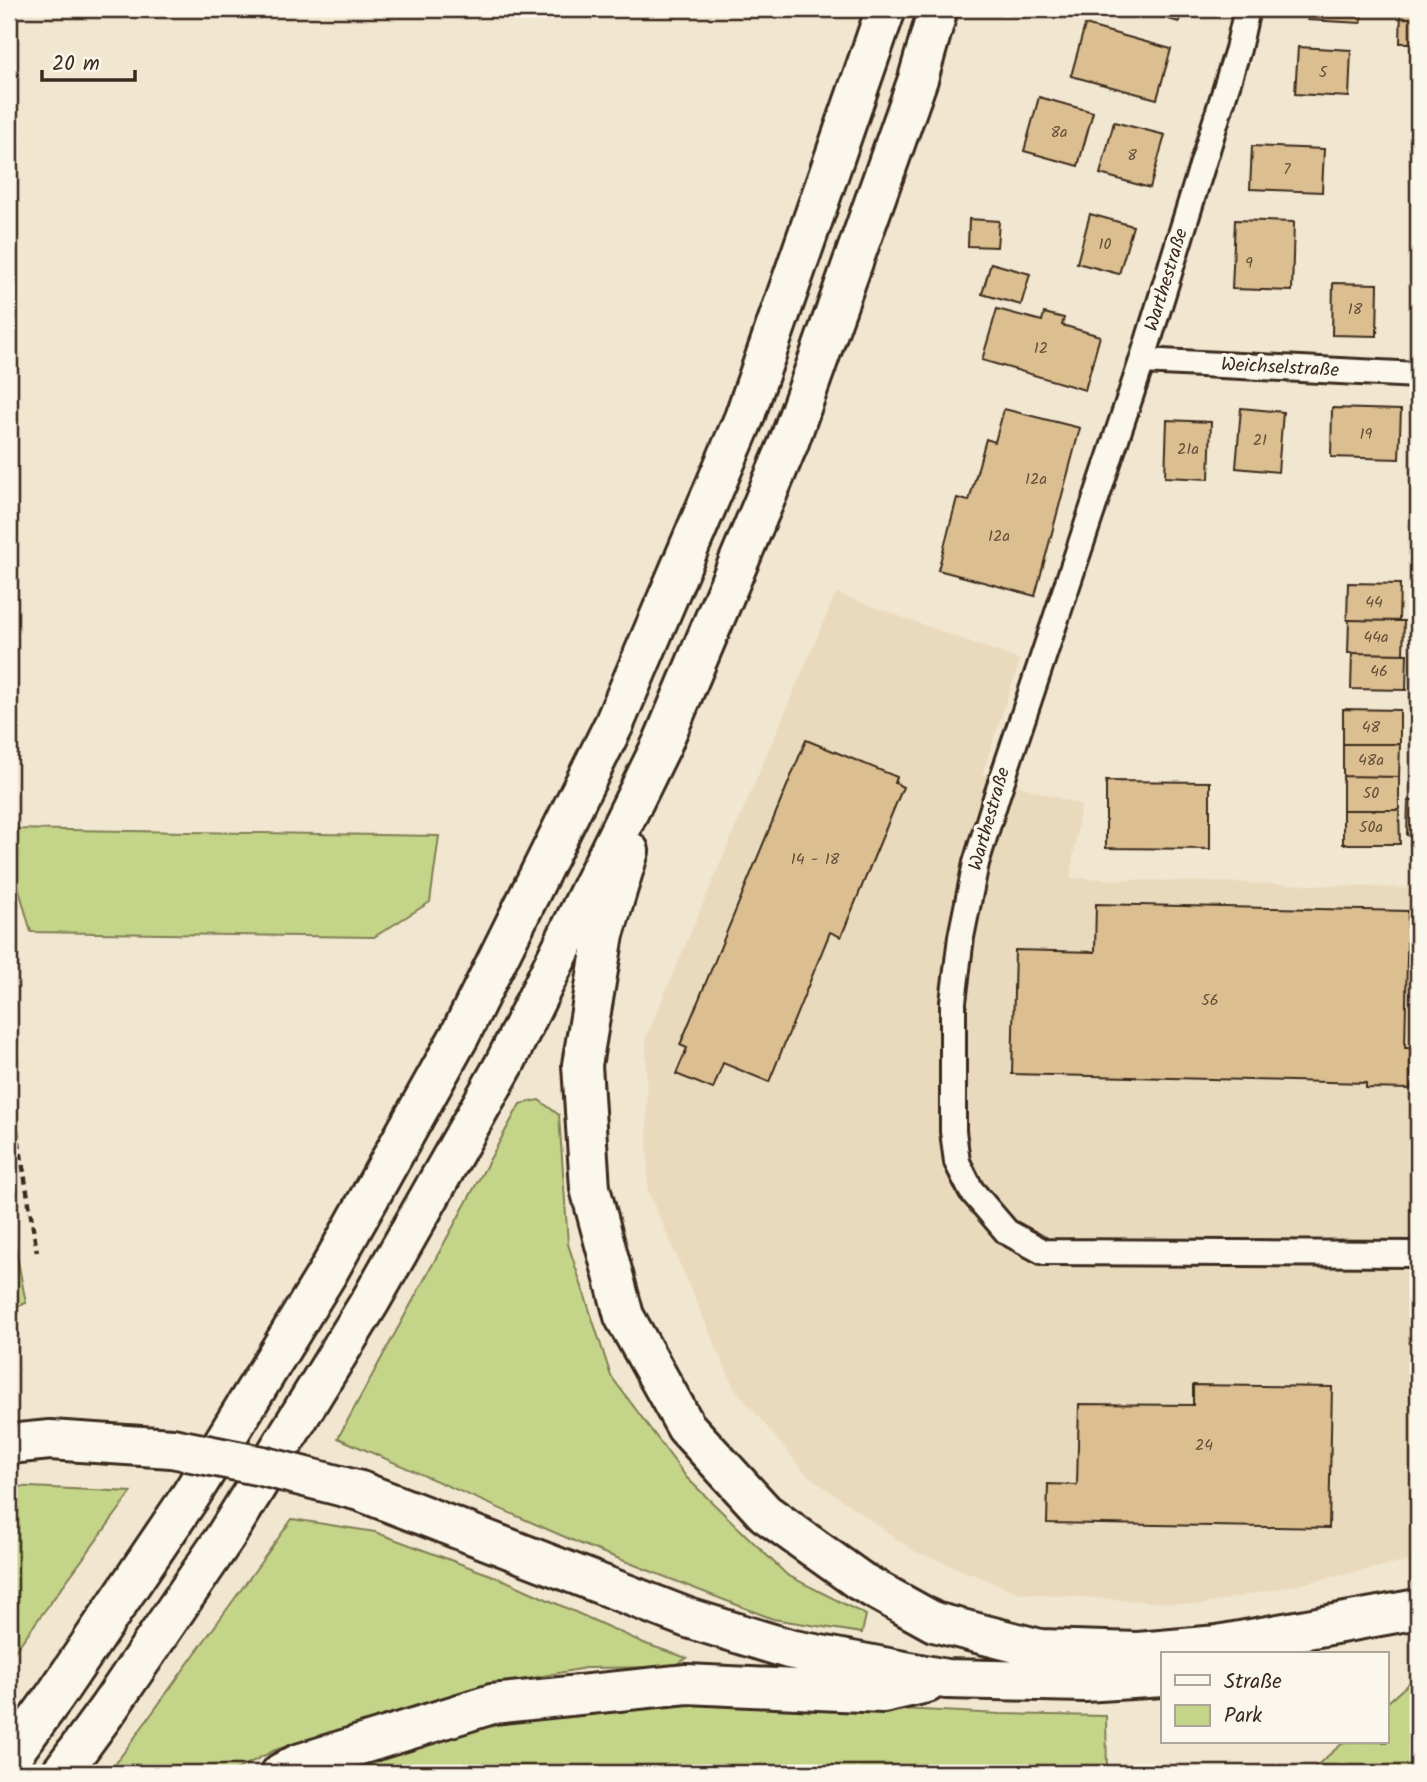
<svg xmlns="http://www.w3.org/2000/svg" width="1427" height="1782" viewBox="0 0 1427 1782" font-family="Kalam,sans-serif">
<rect width="100%" height="100%" fill="#f1e6d0"/>
<filter id="ink" filterUnits="userSpaceOnUse"><feTurbulence type="fractalNoise" baseFrequency=".0143" numOctaves="2"/><feDisplacementMap in="SourceGraphic" scale="14" xChannelSelector="R" yChannelSelector="G"/><feConvolveMatrix kernelMatrix="1 2 1 2 8 2 1 2 1" color-interpolation-filters="sRGB"/></filter>
<g filter="url(#ink)">
<path fill="#eadabd" d="M836,593L1020,660L982,774L1081,805L1070,878L1418,888V1559L1200,1605L1020,1593L914,1551L806,1474L733,1386L648,1191L646,1037Z"/>
<path fill="#c4d489" stroke="#807f54" stroke-width="2" d="M9,829L439,836L430,902L374,937L31,932L9,854Z
M539,1100L559,1115L568,1244L611,1376L687,1478L787,1575L866,1615L862,1633L773,1619L581,1544L338,1438L520,1104Z
M9,1214L26,1303L9,1309Z
M9,1486L132,1492L9,1659Z
M292,1519L375,1532L504,1580L646,1644L687,1658L672,1667L585,1668L463,1691L275,1750L230,1773H109Z
M1418,1675V1773L1414,1770L1401,1773H1308L1344,1742H1387V1703Z
M684,1698L1000,1714L1106,1716L1107,1773H330L485,1722Z"/>
<path fill="#dbbf90" stroke="#3b2a1e" stroke-width="2" d="M1133,9H1183L1179,22Z
M1308,9H1362L1361,23L1308,20Z
M1401,9H1418V43H1400Z
M1085,25L1171,49L1157,99L1071,76Z
M1298,47L1351,50L1349,97L1295,94Z
M1039,97L1093,112L1078,166L1024,151Z
M1114,122L1165,135L1150,188L1100,174Z
M1252,146L1324,149L1322,192L1250,189Z
M1090,214L1133,226L1119,274L1077,263Z
M969,219L999,221L997,247L968,246Z
M1235,220L1294,222L1292,291L1232,289Z
M991,263L1030,274L1021,305L982,294Z
M1333,283L1378,284L1377,336L1332,335Z
M997,309L1042,321L1044,313L1064,318L1062,325L1100,336L1085,390L982,360Z
M1241,408L1283,412L1278,472L1236,468Z
M1332,408L1401,410L1399,459L1331,457Z
M1004,409L1080,428L1035,596L938,570L957,498L969,501L986,439L995,442Z
M1167,420L1211,422L1209,479L1165,477Z
M1348,583L1400,584L1399,621L1347,620Z
M1349,620L1404,621L1403,654L1348,653Z
M1352,653L1407,654L1406,690L1351,689Z
M1343,709L1400,710V744H1343Z
M806,740L897,777L895,783L903,787L841,937L830,932L769,1082L723,1063L713,1089L676,1074L687,1048L680,1045Z
M1343,744H1400L1399,777L1343,776Z
M1343,776L1399,777V810H1343Z
M1106,781L1210,782V849L1106,848Z
M1408,801H1418V836L1407,835Z
M1343,810H1399L1400,844H1343Z
M1096,904L1408,911L1405,1048H1411L1410,1089L1366,1088V1083L1012,1074L1015,950L1095,952Z
M1193,1385L1332,1387L1329,1528L1047,1523L1048,1484L1077,1485L1079,1404L1193,1405Z"/>
<g fill="none" stroke-linecap="round" stroke-linejoin="round">
<defs>
<path id="minor" d="M1247,9L1238,49L1142,361L997,795L976,863L961,937L953,1002V1131L957,1162L971,1190L1007,1232L1044,1252L1418,1254
M1142,361L1418,375"/>
<path id="trunk" d="M629,851L604,934L582,1065L590,1188L624,1316L686,1427L765,1513L860,1581L934,1622L1040,1649L1138,1652L1218,1645L1418,1609
M9,1444L50,1440L172,1448
M360,1491L688,1618L789,1649L946,1679L1084,1682L1163,1677
M9,1759L55,1696L191,1495L328,1272L460,1035L614,724L744,418L886,9
M61,1773L108,1709L225,1537L371,1300L504,1065L662,744L789,442L918,79L938,9
M281,1773L298,1764L492,1704L687,1684L883,1693L927,1683"/>
</defs>
<use href="#minor" stroke="#3b2a1e" stroke-width="30"/>
<use href="#trunk" stroke="#3b2a1e" stroke-width="44"/>
<path stroke="#3b2a1e" stroke-width="4.5" stroke-dasharray="7 5" stroke-linecap="butt" d="M9,1082L37,1252"/>
<use href="#minor" stroke="#fbf7ec" stroke-width="24"/>
<use href="#trunk" stroke="#fbf7ec" stroke-width="38"/>
<defs>
<path id="trunk-bridge" d="M172,1448L262,1466L360,1491"/>
</defs>
<use href="#trunk-bridge" stroke="#3b2a1e" stroke-width="44" stroke-linecap="butt"/>
<use href="#trunk-bridge" stroke="#fbf7ec" stroke-width="38"/>
</g>
</g>
<g text-anchor="middle" dominant-baseline="central" stroke-width="7" stroke-linejoin="round" paint-order="stroke">
<g font-size="16" fill="#634f3a">
<text x="1323" y="72">5</text>
<text x="1059" y="132">8a</text>
<text x="1132" y="155">8</text>
<text x="1287" y="169">7</text>
<text x="1105" y="244">10</text>
<text x="1249" y="263">9</text>
<text x="1355" y="309">18</text>
<text x="1041" y="348">12</text>
<text x="1366" y="434">19</text>
<text x="1260" y="440">21</text>
<text x="1188" y="449">21a</text>
<text x="1036" y="479">12a</text>
<text x="999" y="536">12a</text>
<text x="1374" y="602">44</text>
<text x="1376" y="637">44a</text>
<text x="1379" y="671">46</text>
<text x="1371" y="727">48</text>
<text x="1371" y="760">48a</text>
<text x="1371" y="793">50</text>
<text x="1371" y="827">50a</text>
<text x="815" y="859">14 - 18</text>
<text x="1210" y="1000">56</text>
<text x="1204" y="1445">24</text>
</g>
<g font-size="19" fill="#3b2a1e" stroke="#fbf7ec">
<text transform="translate(1167 280) rotate(-73)">Warthestraße</text>
<text transform="translate(1280 368) rotate(3)">Weichselstraße</text>
<text transform="translate(990 819) rotate(-74)">Warthestraße</text>
</g>
</g>
<rect width="1427" height="1782" fill="none" stroke="#fbf7ec" stroke-width="35"/>
<rect x="18" y="18" width="1392" height="1747" fill="none" stroke="#3b2a1e" stroke-width="2.5" filter="url(#ink)"/>
<rect x="1161" y="1652" width="228" height="91" fill="#fbf7ec" stroke="#aea59a" stroke-width="2"/>
<rect x="1175" y="1675" width="35" height="10" fill="#fbf7ec" stroke="#aea59a" stroke-width="2"/>
<text x="1224" y="1688" font-size="21" fill="#3b2a1e">Straße</text>
<rect x="1175" y="1705" width="35" height="21" fill="#c4d489" stroke="#aea59a" stroke-width="2"/>
<text x="1224" y="1722" font-size="21" fill="#3b2a1e">Park</text>
<path d="M42 70v10h93v-10" fill="none" stroke="#3b2a1e" stroke-width="3.5"/>
<text x="52" y="70" font-size="21" fill="#3b2a1e" stroke="#fbf7ec" stroke-width="5" paint-order="stroke">20 m</text>
</svg>
